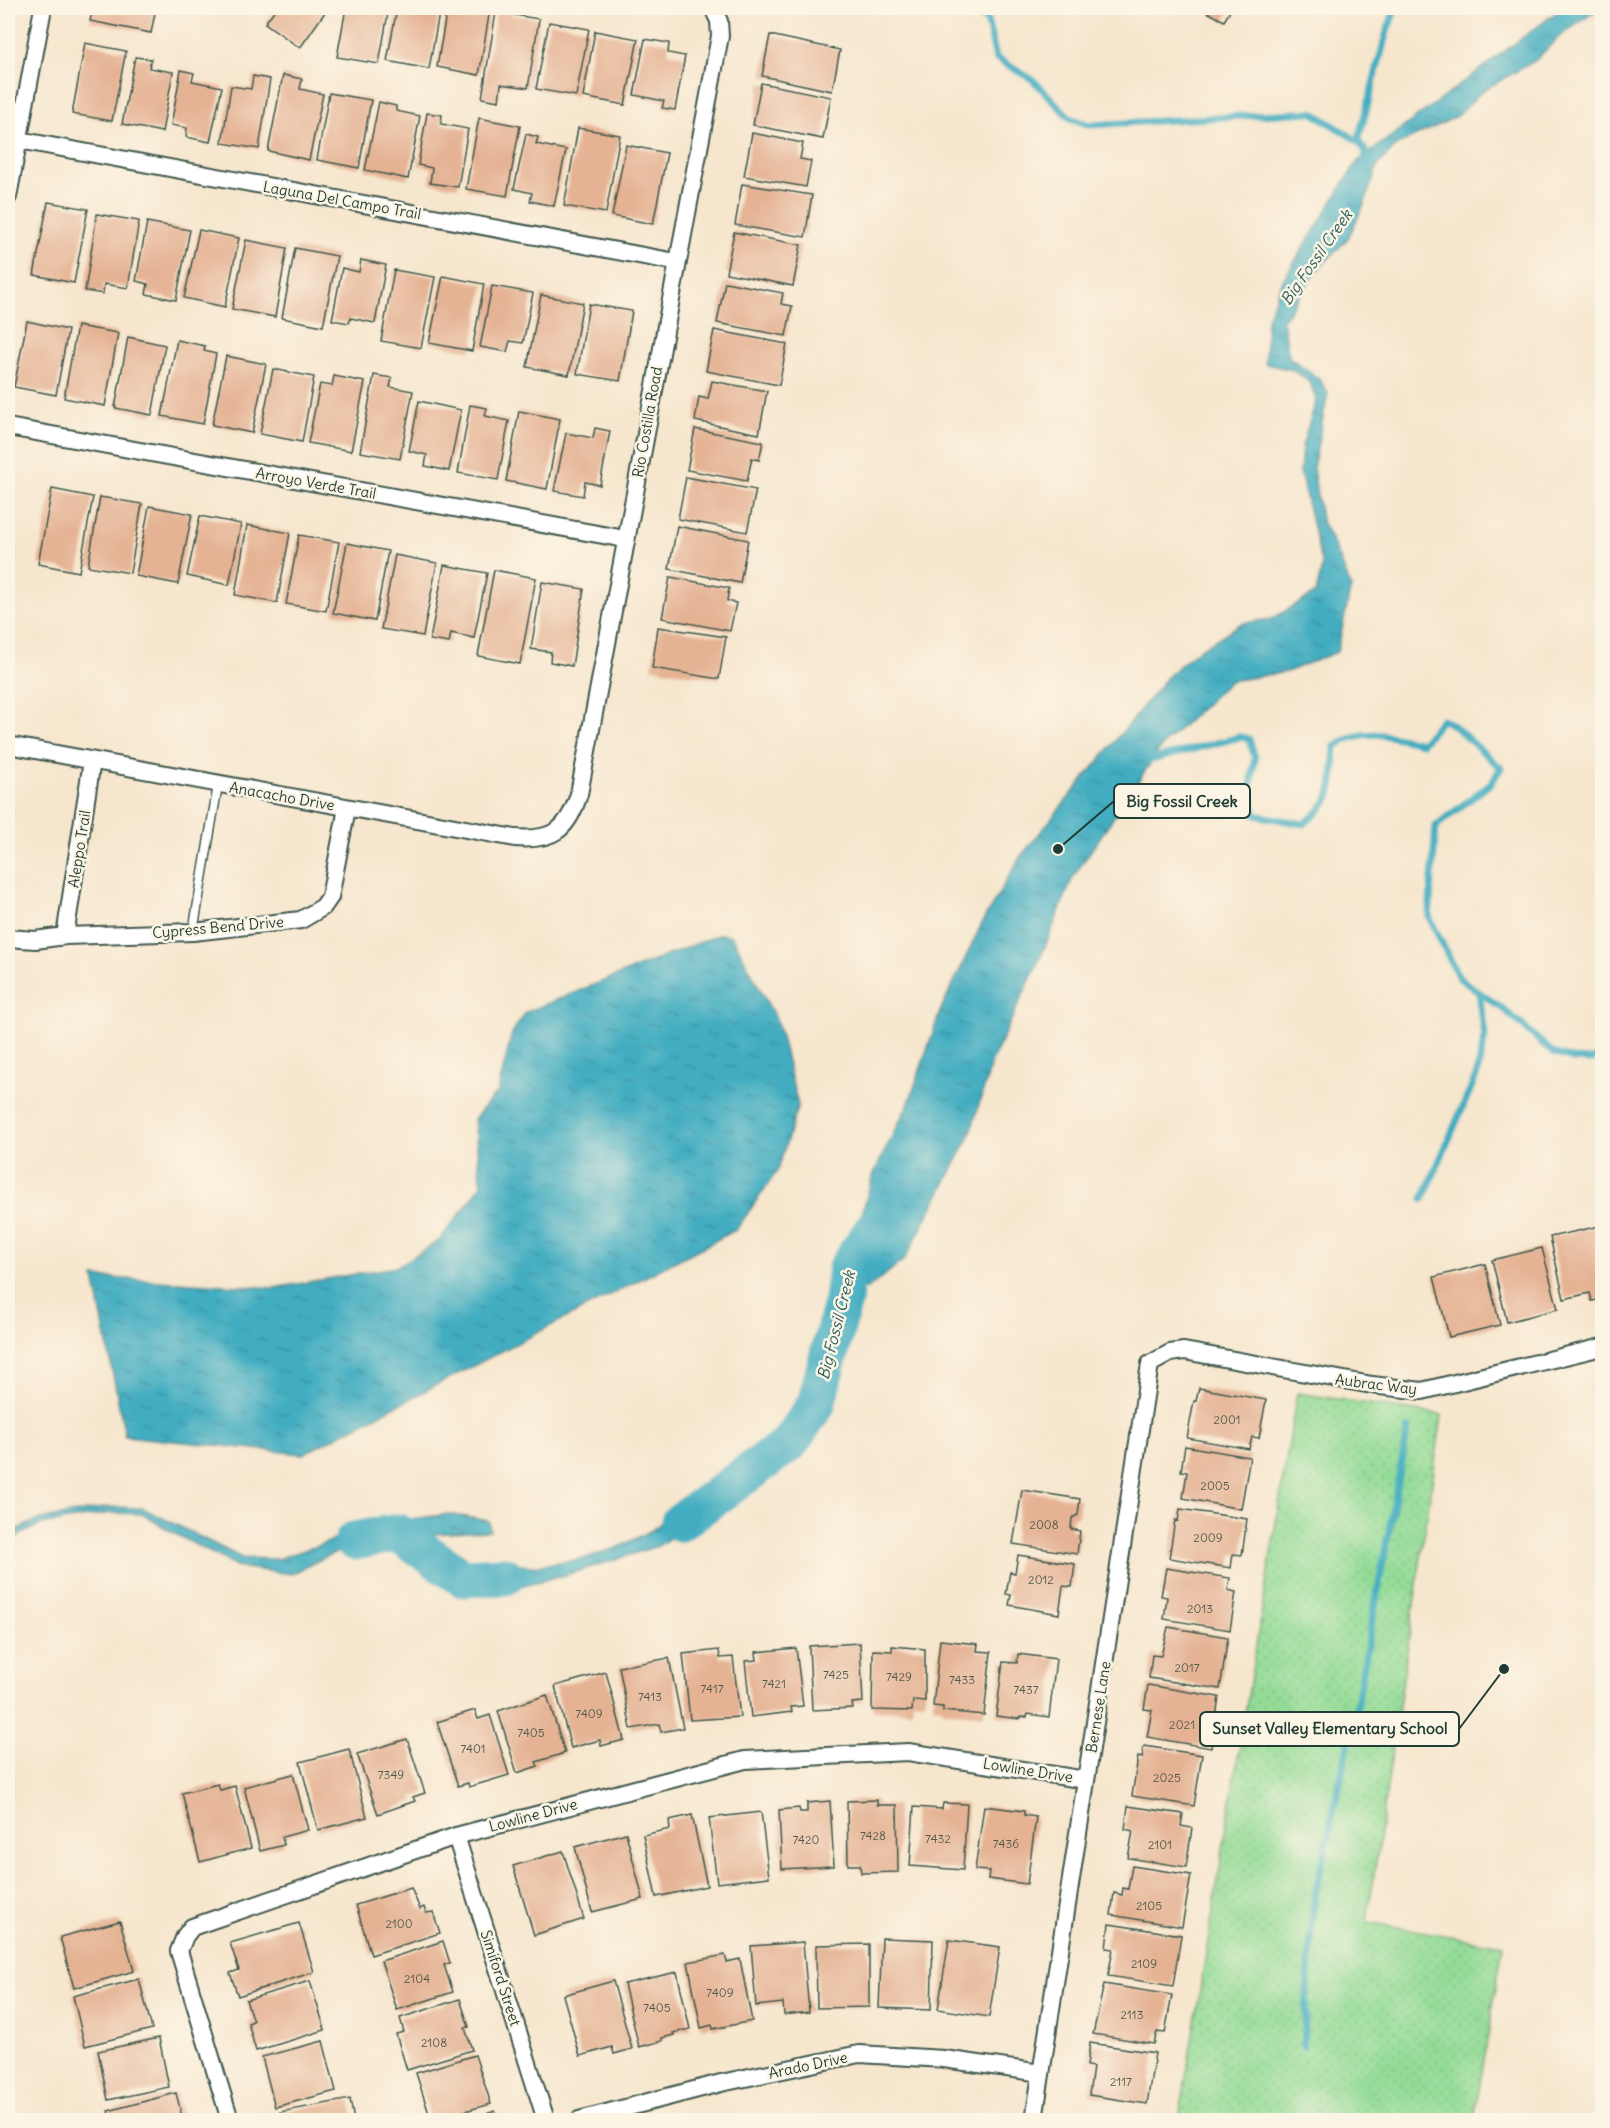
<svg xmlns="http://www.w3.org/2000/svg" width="1610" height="2128" viewBox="0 0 1610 2128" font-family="Delius,sans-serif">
<defs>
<pattern id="grass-dots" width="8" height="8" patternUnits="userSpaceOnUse" patternTransform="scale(1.5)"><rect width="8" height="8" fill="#93db96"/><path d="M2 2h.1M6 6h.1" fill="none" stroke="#7ebd82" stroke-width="1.8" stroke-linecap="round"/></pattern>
<pattern id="water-ripples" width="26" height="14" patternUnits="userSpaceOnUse" patternTransform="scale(1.5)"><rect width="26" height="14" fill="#42adc1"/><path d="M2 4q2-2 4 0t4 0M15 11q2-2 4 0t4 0" fill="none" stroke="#378e9e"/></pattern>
</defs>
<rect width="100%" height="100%" fill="#fcf5e5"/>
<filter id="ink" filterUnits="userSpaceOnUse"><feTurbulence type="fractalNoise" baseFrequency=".0167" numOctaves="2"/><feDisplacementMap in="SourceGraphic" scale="12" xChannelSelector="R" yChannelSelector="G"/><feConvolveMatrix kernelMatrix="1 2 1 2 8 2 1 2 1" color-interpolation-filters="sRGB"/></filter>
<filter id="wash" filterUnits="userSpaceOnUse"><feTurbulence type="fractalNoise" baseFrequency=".008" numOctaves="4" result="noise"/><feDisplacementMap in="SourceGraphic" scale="24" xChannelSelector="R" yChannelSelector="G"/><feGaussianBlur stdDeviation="1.35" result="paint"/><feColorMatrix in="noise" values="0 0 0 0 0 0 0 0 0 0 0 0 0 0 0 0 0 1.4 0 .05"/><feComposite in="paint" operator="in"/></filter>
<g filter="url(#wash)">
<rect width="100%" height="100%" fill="#f6e6cd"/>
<path fill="url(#grass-dots)" stroke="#598c65" stroke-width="1.5" d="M1297,1393L1442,1415L1367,1922L1503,1945L1474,2120H1179Z"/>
<path fill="url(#water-ripples)" stroke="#30757a" stroke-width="1.5" d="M1562,8H1600L1559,37L1535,61L1482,91L1458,116L1397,145L1378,165L1364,205L1348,238L1317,271L1283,320L1289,357L1319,379L1328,393L1313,468L1321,519L1337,551L1351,587L1337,652L1287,672L1230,681L1162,746L1073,877L1042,954L992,1061L969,1138L905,1259L867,1289L856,1279L857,1230L873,1175L909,1102L941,1009L984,919L1021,856L1168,676L1194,653L1242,623L1272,619L1316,593L1322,566L1300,472L1302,447L1316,400L1310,383L1293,370L1265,364L1267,318L1283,280L1357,162Z
M720,934L732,936L777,1021L798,1105L778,1170L736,1230L303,1454L125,1436L94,1277L274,1288L396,1267L439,1241L481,1186L474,1119L498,1091L512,1033L526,1012Z
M725,1488V1500L658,1546L573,1573L516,1587L460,1589L443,1576L488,1562L534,1566L586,1558L619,1547L652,1530L677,1509L700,1494Z
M109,1507L143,1508L242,1558L277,1559L389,1522L448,1514L489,1521L490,1531L412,1535L370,1548L332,1554L291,1574L238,1567L179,1536L142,1514L110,1513L40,1525L8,1541V1533L38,1520Z"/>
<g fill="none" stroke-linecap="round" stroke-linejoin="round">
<path stroke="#42adc1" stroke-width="7" d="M925,8L935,11H967L987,19L996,58L1033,80L1070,118L1090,125L1312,112L1358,141
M1366,162L1365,150L1358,141L1387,31L1396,8
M1147,761L1240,737L1249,739L1255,758L1250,790L1255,815L1304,824C1338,798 1332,786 1335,746C1365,726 1389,736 1422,743L1442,719L1454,726L1501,768L1491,783L1436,826L1429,917L1459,978L1506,1011L1553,1053L1572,1059L1592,1060L1602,1054
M1423,1199L1477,1074L1485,1036L1479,992
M1303,2046L1314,1900L1355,1714L1408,1428"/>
<path stroke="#42adc1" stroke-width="39" d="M680,1522L790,1443L816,1404L843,1300L847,1268L886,1211
M354,1541L398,1533L463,1578L505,1576"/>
</g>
<g id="blocks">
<path fill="#e5b394" d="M93,8H156L151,33L90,21Z
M276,8H328L300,48L265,23Z
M346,8H389L379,64L337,57Z
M397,8H440L429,69L387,61Z
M447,8L490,9L479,75L437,67Z
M1200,8H1232L1224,21Z
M496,12L539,19L528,88L501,84L499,101L482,98Z
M549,22L589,29L576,96L536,89Z
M595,31L638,39L625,105L583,97Z
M770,35L840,50L832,91L762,76Z
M645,39L669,43L668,53L685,56L675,110L662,108L664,101L634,95Z
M85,43L126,51L112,121L72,114Z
M135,57L151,59L149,68L173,72L162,132L122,124Z
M181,70L194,73L192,81L222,87L210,142L186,137L187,128L171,125Z
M283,75L302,79L300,89L323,94L309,160L268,151Z
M253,76L270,79L259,149L222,143L231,86L251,89Z
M761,83L831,97L823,139L753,125Z
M329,93L371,100L359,168L317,160Z
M379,102L396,106V111L420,116L408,179L365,170Z
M427,113L442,115L441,124L468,129L458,187L430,183L432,168L418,165Z
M479,118L520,126L507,196L466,189Z
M578,128L620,135L606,213L564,206Z
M752,133L803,143L800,159L811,161L806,187L744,176Z
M526,134L538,137L536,144L566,150L554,206L530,201L532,193L514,189Z
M626,145L667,153L653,224L612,216Z
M742,184L812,195L805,237L735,225Z
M48,202L88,209L74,283L34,275Z
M97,214L139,221L128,288L104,284L103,294L85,291Z
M147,222L190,230L176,300L146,294L148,284L136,281Z
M199,230L239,238L225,307L184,298Z
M734,232L801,245L793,286L726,273Z
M246,240L287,248L275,317L232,309Z
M295,248L337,256L323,326L282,318Z
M361,260L386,265L375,323L351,318L349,323L332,320L342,268L359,272Z
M394,270L435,277L421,348L381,341Z
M443,276L484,284L472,351L429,343Z
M725,282L783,293L781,304L792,306L786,336L717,323Z
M492,286L533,293L523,343L510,341L507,352L480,347Z
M541,295L583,303L569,375L527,367Z
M589,304L632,311L620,381L577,374Z
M27,321L68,330L56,395L14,387Z
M77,326L118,333L105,406L64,398Z
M714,330L787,344L779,385L706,371Z
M128,337L165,345L152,415L115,408Z
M177,340L205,346L204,351L216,354L203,424L162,416Z
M226,356L266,364L252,433L212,425Z
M273,369L314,377L302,442L260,434Z
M374,375L392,378L390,387L413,391L400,459L360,452Z
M334,376L365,382L351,451L308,443L320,384L332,386Z
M712,381L767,391L759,434L695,421L699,397L708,399Z
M419,401L461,410L449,471L425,466L427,455L409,451Z
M470,405L487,408L485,416L509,421L498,480L458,473Z
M519,411L560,419L547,489L506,481Z
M595,428L610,431L600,485L585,482L583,496L554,491L566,433L593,438Z
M695,429L763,442L759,460L752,458L747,481L687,470Z
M686,477L756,490L747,532L678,519Z
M52,489L93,497L79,572L38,564Z
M100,497L142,504L130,573L88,566Z
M149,506L192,514L178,584L136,576Z
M200,516L241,524L229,585L187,576Z
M247,525L290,533L277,603L235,595Z
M677,526L748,540L740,583L669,569Z
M299,535L339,542L326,611L286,604Z
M347,543L388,551L375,621L333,613Z
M395,555L437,563L423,636L381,629Z
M444,565L487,573L474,638L451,633L449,643L430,640Z
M494,570L536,578L520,664L478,656Z
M670,577L729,588L727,601L736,603L730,631L662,618Z
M542,582L584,589L572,666L550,662L551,652L531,649Z
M658,627L726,637L719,679L652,668Z
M1600,1226L1602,1239V1299L1592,1301L1590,1293L1564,1299L1550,1237Z
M1542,1248L1558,1309L1507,1322L1492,1260Z
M1485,1264L1500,1325L1449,1337L1434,1277Z
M1199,1388L1266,1400L1259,1438L1252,1437L1249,1449L1187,1438L1194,1401H1196Z
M1185,1446L1250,1457L1241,1509L1183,1498L1187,1472L1181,1471Z
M1022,1490L1080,1499L1078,1515L1072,1518L1071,1529L1080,1531L1077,1554L1013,1544Z
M1180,1509L1247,1519L1242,1555L1233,1554L1231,1568L1169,1558L1175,1520L1178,1521Z
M1018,1555L1075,1564L1072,1587L1063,1586L1059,1614L1009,1605L1011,1595L1006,1594L1010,1572L1015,1573Z
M1166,1568L1230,1578L1228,1590L1236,1592L1230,1630L1164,1619L1167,1597L1161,1596Z
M1168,1627L1228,1637L1220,1689L1149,1678L1152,1655L1161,1656Z
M940,1640L978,1644L977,1651L991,1652L984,1715L943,1711V1707L933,1706Z
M860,1643L863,1702L852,1703L853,1708L812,1710L809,1646Z
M892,1646L925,1649V1701L913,1700L912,1711L872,1710L873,1650L892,1651Z
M796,1648L803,1706L791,1707L792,1712L751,1717L745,1661L757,1660L756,1652Z
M719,1650L720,1658L733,1657L740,1717L690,1720L683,1654Z
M1018,1654L1056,1659L1049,1717L1028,1714L1027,1717H1020V1719L996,1716L1003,1662L1017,1663Z
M669,1658L683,1728L661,1732L659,1724L631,1729L619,1667Z
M606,1672L624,1740L601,1746L600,1740L571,1748L555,1686Z
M1148,1685L1219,1697L1211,1748L1147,1737L1152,1710L1144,1709Z
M547,1695L565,1753L536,1762L538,1766L517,1773L498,1711Z
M475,1710L478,1719L490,1715L509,1775L469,1787L468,1783L458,1786L437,1722Z
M407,1739L425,1793L413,1797L415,1801L378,1814L357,1754Z
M1144,1746L1202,1755L1194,1806L1132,1796L1138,1757L1142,1758Z
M349,1749L367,1817L318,1830L300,1762Z
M293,1774L308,1830L282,1837L284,1845L260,1851L244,1787Z
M218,1784L220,1790L235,1786L251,1848L200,1862L182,1793Z
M877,1800V1805H897L898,1872L861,1873L860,1865H848L847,1801Z
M830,1801L834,1866L782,1869L779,1810L799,1808L800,1812H807V1803Z
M943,1803L967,1804L963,1870L910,1866L914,1807L942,1809Z
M984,1806L1024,1811V1815L1036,1817L1027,1884L988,1879L989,1871L975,1870Z
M1128,1806L1183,1814L1181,1826L1192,1828L1186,1867L1128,1858L1133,1831L1125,1829Z
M761,1812L769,1877L717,1883L709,1818Z
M692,1815L707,1886L656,1897L643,1835L670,1829L669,1820Z
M626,1833L643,1899L592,1912L575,1847Z
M563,1851L584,1919L534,1935L513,1866Z
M1132,1866L1191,1875L1182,1927L1111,1915L1114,1893L1122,1895L1123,1888L1128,1889Z
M411,1888L420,1909L424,1907L426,1913L433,1912L440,1933L371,1955L356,1905Z
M120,1921L134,1971L74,1988L60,1937Z
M299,1923L314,1972L238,1996L230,1973L239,1970L230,1943Z
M1109,1924L1181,1935L1173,1986L1108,1976L1113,1949L1106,1948Z
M882,1938L933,1940L931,2010L879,2008Z
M949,1940L1000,1947L989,2017L938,2009Z
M443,1941L450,1963L444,1965L453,1992L397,2010L381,1961Z
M803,1942L809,2012L784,2015L783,2003L756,2006L751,1946Z
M869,1944V2007L817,2008L816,1945Z
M725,1955L727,1962L740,1959L752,2021L713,2029L712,2025L701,2028L688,1962Z
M677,1972L690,2029L673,2033L674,2035L662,2038V2041L639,2047L624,1984Z
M139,1979L152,2029L85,2046L73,1996Z
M310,1981L325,2030L256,2051L248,2023L253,2021L246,2000Z
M613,1981L632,2049L614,2054L612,2047L580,2056L563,1995Z
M1104,1984L1172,1995L1165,2033L1157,2032L1154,2044L1093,2034Z
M460,1999L469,2027L465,2028L472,2050L407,2070L396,2034L404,2032L400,2018Z
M159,2038L169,2087L108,2100L98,2051Z
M323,2041L336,2091L275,2107L262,2057Z
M1090,2043L1155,2053L1147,2104L1089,2095L1093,2067L1087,2066Z
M475,2055L491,2104L431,2120L416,2073Z
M176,2093L183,2120H111L108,2111Z
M350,2099L354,2120H282L280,2112Z
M495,2111L498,2120H467Z"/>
</g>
</g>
<g filter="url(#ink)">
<use href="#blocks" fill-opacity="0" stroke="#3f564b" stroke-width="1.5"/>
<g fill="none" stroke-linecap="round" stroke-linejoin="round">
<defs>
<path id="service" d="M193,932L218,785"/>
<path id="minor" d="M8,138L676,262
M8,197L43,8
M8,427L625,539
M8,745L515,838C553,841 568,830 579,794L720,36L719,21L713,8
M65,936L92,761
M8,938L35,940L65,936L193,932L301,920L323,907L330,897L347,808
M456,1836L546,2120
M230,2120L179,1951L185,1936L192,1927L456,1836L745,1760L908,1752L1086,1780
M579,2120L721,2083L859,2054L944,2059L1041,2073
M1034,2120L1150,1364L1170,1353L1184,1351L1372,1385L1422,1391L1602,1347"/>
</defs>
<use href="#service" stroke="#3f564b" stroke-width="11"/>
<use href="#minor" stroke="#3f564b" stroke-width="20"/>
<use href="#service" stroke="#fff" stroke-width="8"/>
<use href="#minor" stroke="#fff" stroke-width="16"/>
</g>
</g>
<g text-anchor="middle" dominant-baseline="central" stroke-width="5" stroke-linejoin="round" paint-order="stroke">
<g font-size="12" fill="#505a4c">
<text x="1227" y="1419">2001</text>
<text x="1215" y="1485">2005</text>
<text x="1044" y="1524">2008</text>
<text x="1208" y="1537">2009</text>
<text x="1041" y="1579">2012</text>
<text x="1200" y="1608">2013</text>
<text x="1187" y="1667">2017</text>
<text x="836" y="1674">7425</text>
<text x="899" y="1676">7429</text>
<text x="962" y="1679">7433</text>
<text x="774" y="1683">7421</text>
<text x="712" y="1688">7417</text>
<text x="1026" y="1689">7437</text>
<text x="650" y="1696">7413</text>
<text x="589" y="1713">7409</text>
<text x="1182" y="1724">2021</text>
<text x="531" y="1732">7405</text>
<text x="473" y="1748">7401</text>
<text x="391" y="1774">7349</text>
<text x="1167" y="1777">2025</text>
<text x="873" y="1835">7428</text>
<text x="938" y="1838">7432</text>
<text x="806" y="1839">7420</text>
<text x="1006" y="1843">7436</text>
<text x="1160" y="1844">2101</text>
<text x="1149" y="1905">2105</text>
<text x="399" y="1923">2100</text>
<text x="1144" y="1963">2109</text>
<text x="417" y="1978">2104</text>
<text x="720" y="1992">7409</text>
<text x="657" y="2007">7405</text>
<text x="1132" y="2014">2113</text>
<text x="434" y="2042">2108</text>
<text x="1121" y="2081">2117</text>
</g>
<g font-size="15" fill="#1f3d34" stroke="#fcf5e5">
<text transform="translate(342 200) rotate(10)">Laguna Del Campo Trail</text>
<text transform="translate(647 422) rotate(-80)">Rio Costilla Road</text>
<text transform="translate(316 483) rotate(10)">Arroyo Verde Trail</text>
<text transform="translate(282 796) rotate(10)">Anacacho Drive</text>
<text transform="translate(79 849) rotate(-81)">Aleppo Trail</text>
<text transform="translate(218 927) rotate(-5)">Cypress Bend Drive</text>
<text transform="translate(1376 1384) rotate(7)">Aubrac Way</text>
<text transform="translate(1098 1707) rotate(-81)">Bernese Lane</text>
<text transform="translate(1028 1770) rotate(9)">Lowline Drive</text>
<text transform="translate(533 1815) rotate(-15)">Lowline Drive</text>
<text transform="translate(501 1978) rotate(72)">Simiford Street</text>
<text transform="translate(808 2065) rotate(-12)">Arado Drive</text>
</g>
<g font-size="16" font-style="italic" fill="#2a5f5e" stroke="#fcf5e5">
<text transform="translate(1316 257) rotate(-55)">Big Fossil Creek</text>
<text transform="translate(836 1325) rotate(-76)">Big Fossil Creek</text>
</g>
</g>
<path fill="none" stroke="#1f3d34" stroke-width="2" d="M1058 849L1114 801M1504 1669L1459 1729"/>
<g fill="#1f3d34" stroke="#fcf5e5" stroke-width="2">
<circle cx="1058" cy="849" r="6"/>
<circle cx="1504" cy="1669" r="6"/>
</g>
<g fill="#fcf5e5" stroke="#1f3d34" stroke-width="2">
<rect x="1114" y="784" width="136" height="34" rx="6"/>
<rect x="1200" y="1712" width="259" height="34" rx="6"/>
</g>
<g font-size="16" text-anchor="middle" font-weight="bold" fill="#1f3d34">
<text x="1182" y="807">Big Fossil Creek</text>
<text x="1330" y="1734">Sunset Valley Elementary School</text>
</g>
<rect width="1610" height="2128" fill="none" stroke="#fcf5e5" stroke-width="30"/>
</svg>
